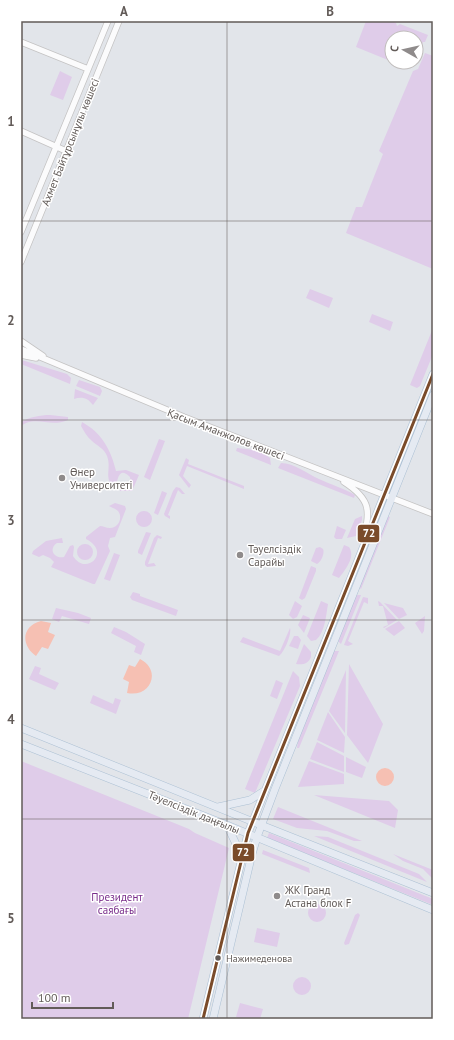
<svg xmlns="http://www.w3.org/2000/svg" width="454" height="1040" viewBox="0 0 454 1040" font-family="'PT Sans',sans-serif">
<rect width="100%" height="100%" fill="#e2e5ea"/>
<path fill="#dfcce9" d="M366,21H391L396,23L397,26L400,24L428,35L425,42H423L416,61V38H392V50L388,60L356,47Z
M425,53L433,56V269L346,233L356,207H362L383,154L379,151L413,71L418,69Z
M60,71L72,77L63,100L50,95Z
M310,289L333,298L329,308L306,298Z
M372,314L393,322L390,331L369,322Z
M433,328V354L420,386L417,388L410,385Z
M21,360L25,361L67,374L71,378L70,384L21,364Z
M79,380L100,387L102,391L100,396L76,386Z
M75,389L98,398L93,405C88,398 82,396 74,399Z
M50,415L68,417V420C50,428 35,415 21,426V422C30,417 40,415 50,415Z
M82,422C102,433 111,450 116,471L126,470L139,475L132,491H120V487L127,488L131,484L130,477C118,465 118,481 115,488H114C103,477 112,469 107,456C104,448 97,446 92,441C87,437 84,431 81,426Z
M159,439L165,441L150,480L144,477Z
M237,448C249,449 261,450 270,458L271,465L236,451Z
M186,458L189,460L188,464L244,486V489L187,466L183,476L191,485L189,488L179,475Z
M281,463C294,463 308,474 319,479C331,485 344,488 355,495L354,498L278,468Z
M176,487L180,488L185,494H182L178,490L168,515L170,516V519L165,516L164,514L173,491Z
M162,491L167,493L158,515L154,513Z
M115,503L125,506L126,509L115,537L110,538L108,546L110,551L95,584H93L51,567L54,562L50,558L43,555L39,557L32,554L33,551L46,541L62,538L63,543H57C48,549 54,559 64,557L70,546L73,545L74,547L73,556C86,577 112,552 86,539V537L100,526C103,526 106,528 110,528C119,528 123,517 118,511C115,508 112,508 109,506Z
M136 519a8 8 0 1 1 16 0a8 8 0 1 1-16 0Z
M362,516V520L356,536L347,538L355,519Z
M387,516L390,517L361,589L359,587Z
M337,526L346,530L342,539H336L334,537Z
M146,532L151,533L142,555L138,553V551Z
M157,535L162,537L161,539L158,538L148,564L154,563L156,566L147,567L145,565V562L154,538Z
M77 552a8 8 0 1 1 16 0a8 8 0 1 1-16 0Z
M344,545L349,547C356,557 345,570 339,578L332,575Z
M320,547L323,549C325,553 321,562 317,564L311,561L316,548Z
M114,553L120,555L110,581L104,579Z
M311,566L316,568V571L305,598L302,600L299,598Z
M133,592L140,594V596L178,610L176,616L132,600L130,597Z
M356,595H361L341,644L338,641V638Z
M363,597L368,598V604L364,602L348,641L353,644L348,646L344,645Z
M295,601L302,606L297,617L293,619L289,615Z
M321,601L328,604C326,616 325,632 316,640L311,641L307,636Z
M378,601L380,602L397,620L384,628L383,627L388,625L383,606H379Z
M384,603L403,608L407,615L399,619Z
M56,608L78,613L91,618L89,624L62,616L59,622L52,619Z
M303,615L310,618L304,633L298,625Z
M425,616L424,631L422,634L415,623Z
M399,621L405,628L394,636L385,629Z
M114,627L126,632L145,644L141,655L134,652L136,646L111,633Z
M290,628C292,634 284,653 279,656L240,642L243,637L280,651Z
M294,636H298L301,640L298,649L289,646Z
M304,644L311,652V657C308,664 303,665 296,664Z
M334,651H339L299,748H297L299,734Z
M349,664L383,724L368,763L347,735Z
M35,666L41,668L39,674L59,683L55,690L29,679Z
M346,670L345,733L329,711Z
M293,671L299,677L300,686L255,793L245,789Z
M276,680L283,683L277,699L270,696Z
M93,695L113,704L115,698L121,700L116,714L90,703Z
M328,712L345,737L344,753L317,740Z
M317,742L344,756V772L310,759Z
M346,757L366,767L362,778L346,772Z
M21,761L189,829L195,833L229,848L188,1019H21Z
M309,761L344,774V784L298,787Z
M314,795L389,801L398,810L395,828Z
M278,807L362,841H354L327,831L297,828L273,819Z
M269,833L433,899V905L267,838Z
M314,836L328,837L419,874L427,882Z
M263,850L309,868L310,873L262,854Z
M393,854L433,870V879L423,869L403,861Z
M308 913a9 9 0 1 1 18 0a9 9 0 1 1-18 0Z
M358,913L360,915L349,944L345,945L344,943L355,915Z
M257,928L280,933L277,947L254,942Z
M293 986a9 9 0 1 1 18 0a9 9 0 1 1-18 0Z
M240,1003L263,1009L260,1019H243L236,1017Z"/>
<path fill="#f6c0b3" d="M41,621L51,623L48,632L55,635L48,649L42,647L36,656C21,646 21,626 41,621Z
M140,659C162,670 151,698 127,693L129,682L123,679L129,665L135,667Z
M376 777a9 9 0 1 1 18 0a9 9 0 1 1-18 0Z"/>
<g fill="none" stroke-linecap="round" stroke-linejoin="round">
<defs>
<path id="minor" d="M21,42L88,69
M21,131L66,151
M21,232L108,21
M21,262L119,21
M21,341L43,356
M21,349L184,417L433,514
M21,355L36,358
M344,482C372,500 370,511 363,541"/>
<path id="major" d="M21,728L261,825L433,893
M21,744L227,825L433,910
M218,807L250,800L264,791
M227,825L236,844L240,860
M203,1019L248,833L433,374
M213,1019L252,854L257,837L275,789L433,395"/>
</defs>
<use href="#minor" stroke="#c4c3c3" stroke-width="7"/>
<use href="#major" stroke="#adc1d4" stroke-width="8"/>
<use href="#minor" stroke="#fbfbfc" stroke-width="5.5"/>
<use href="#major" stroke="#e5eaf2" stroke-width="7"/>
<defs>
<path id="bus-1" d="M203,1019L248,833L433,374"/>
</defs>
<use href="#bus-1" stroke="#fff" stroke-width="6"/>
<use href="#bus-1" stroke="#7a4b2a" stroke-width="3"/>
</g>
<path fill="none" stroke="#625b58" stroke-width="1" stroke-opacity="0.55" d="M227,21V1019M21,221H433M21,420H433M21,620H433M21,819H433"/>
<g fill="#8f8b8b" stroke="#fff" stroke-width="1.5">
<circle cx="62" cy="478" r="4"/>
<circle cx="240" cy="555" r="4"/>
<circle cx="277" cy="896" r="4"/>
</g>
<circle fill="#625b58" stroke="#fff" stroke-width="1.5" cx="218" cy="958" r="3.5"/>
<g text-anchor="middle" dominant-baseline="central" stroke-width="3" stroke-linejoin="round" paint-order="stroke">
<g font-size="10" fill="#625b58" stroke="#fff" text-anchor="start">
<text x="226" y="958">Нажимеденова</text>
</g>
<g font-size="11" fill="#625b58" stroke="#fff">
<text transform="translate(70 142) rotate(-68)">Ахмет Байтұрсынұлы көшесі</text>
<text transform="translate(226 434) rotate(21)">Қасым Аманжолов көшесі</text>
<text transform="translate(194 812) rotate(22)">Тәуелсіздік даңғылы</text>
</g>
<g font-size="11" fill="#625b58" stroke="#fff" text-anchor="start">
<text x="70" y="472">Өнер<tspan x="70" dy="13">Университеті</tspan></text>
<text x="248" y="549">Тәуелсіздік<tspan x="248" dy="13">Сарайы</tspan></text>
<text x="285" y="890">ЖК Гранд<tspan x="285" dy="13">Астана блок F</tspan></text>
</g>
<g font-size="11" fill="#792d8b" stroke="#fff">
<text x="117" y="897">Президент<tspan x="117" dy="13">саябағы</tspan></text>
</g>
</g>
<g stroke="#fff" stroke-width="1.5">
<rect x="357" y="524" width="23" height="19" rx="4" fill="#7a4b2a"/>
<rect x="232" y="843" width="23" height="19" rx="4" fill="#7a4b2a"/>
</g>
<g font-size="11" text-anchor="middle" font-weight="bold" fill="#fff">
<text x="369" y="537">72</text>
<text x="243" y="856">72</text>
</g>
<rect width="454" height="1040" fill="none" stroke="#ffffff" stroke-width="44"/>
<g transform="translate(404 50) rotate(278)"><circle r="19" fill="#ffffff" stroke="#c0bdbc"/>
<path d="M0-3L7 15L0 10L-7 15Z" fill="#8f8b8b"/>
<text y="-6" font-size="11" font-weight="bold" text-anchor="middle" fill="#625b58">С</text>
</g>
<path d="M32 1002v6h81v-6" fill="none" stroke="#625b58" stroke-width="2"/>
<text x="38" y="1002" font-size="12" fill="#625b58" stroke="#ffffff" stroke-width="3" paint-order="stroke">100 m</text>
<rect x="22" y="22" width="410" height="996" fill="none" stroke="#625b58" stroke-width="1.5"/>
<g font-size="13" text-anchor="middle" font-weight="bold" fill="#625b58">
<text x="124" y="16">A</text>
<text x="330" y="16">B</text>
<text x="11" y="126">1</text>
<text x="11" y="325">2</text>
<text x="11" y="525">3</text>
<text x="11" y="724">4</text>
<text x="11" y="923">5</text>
</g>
</svg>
